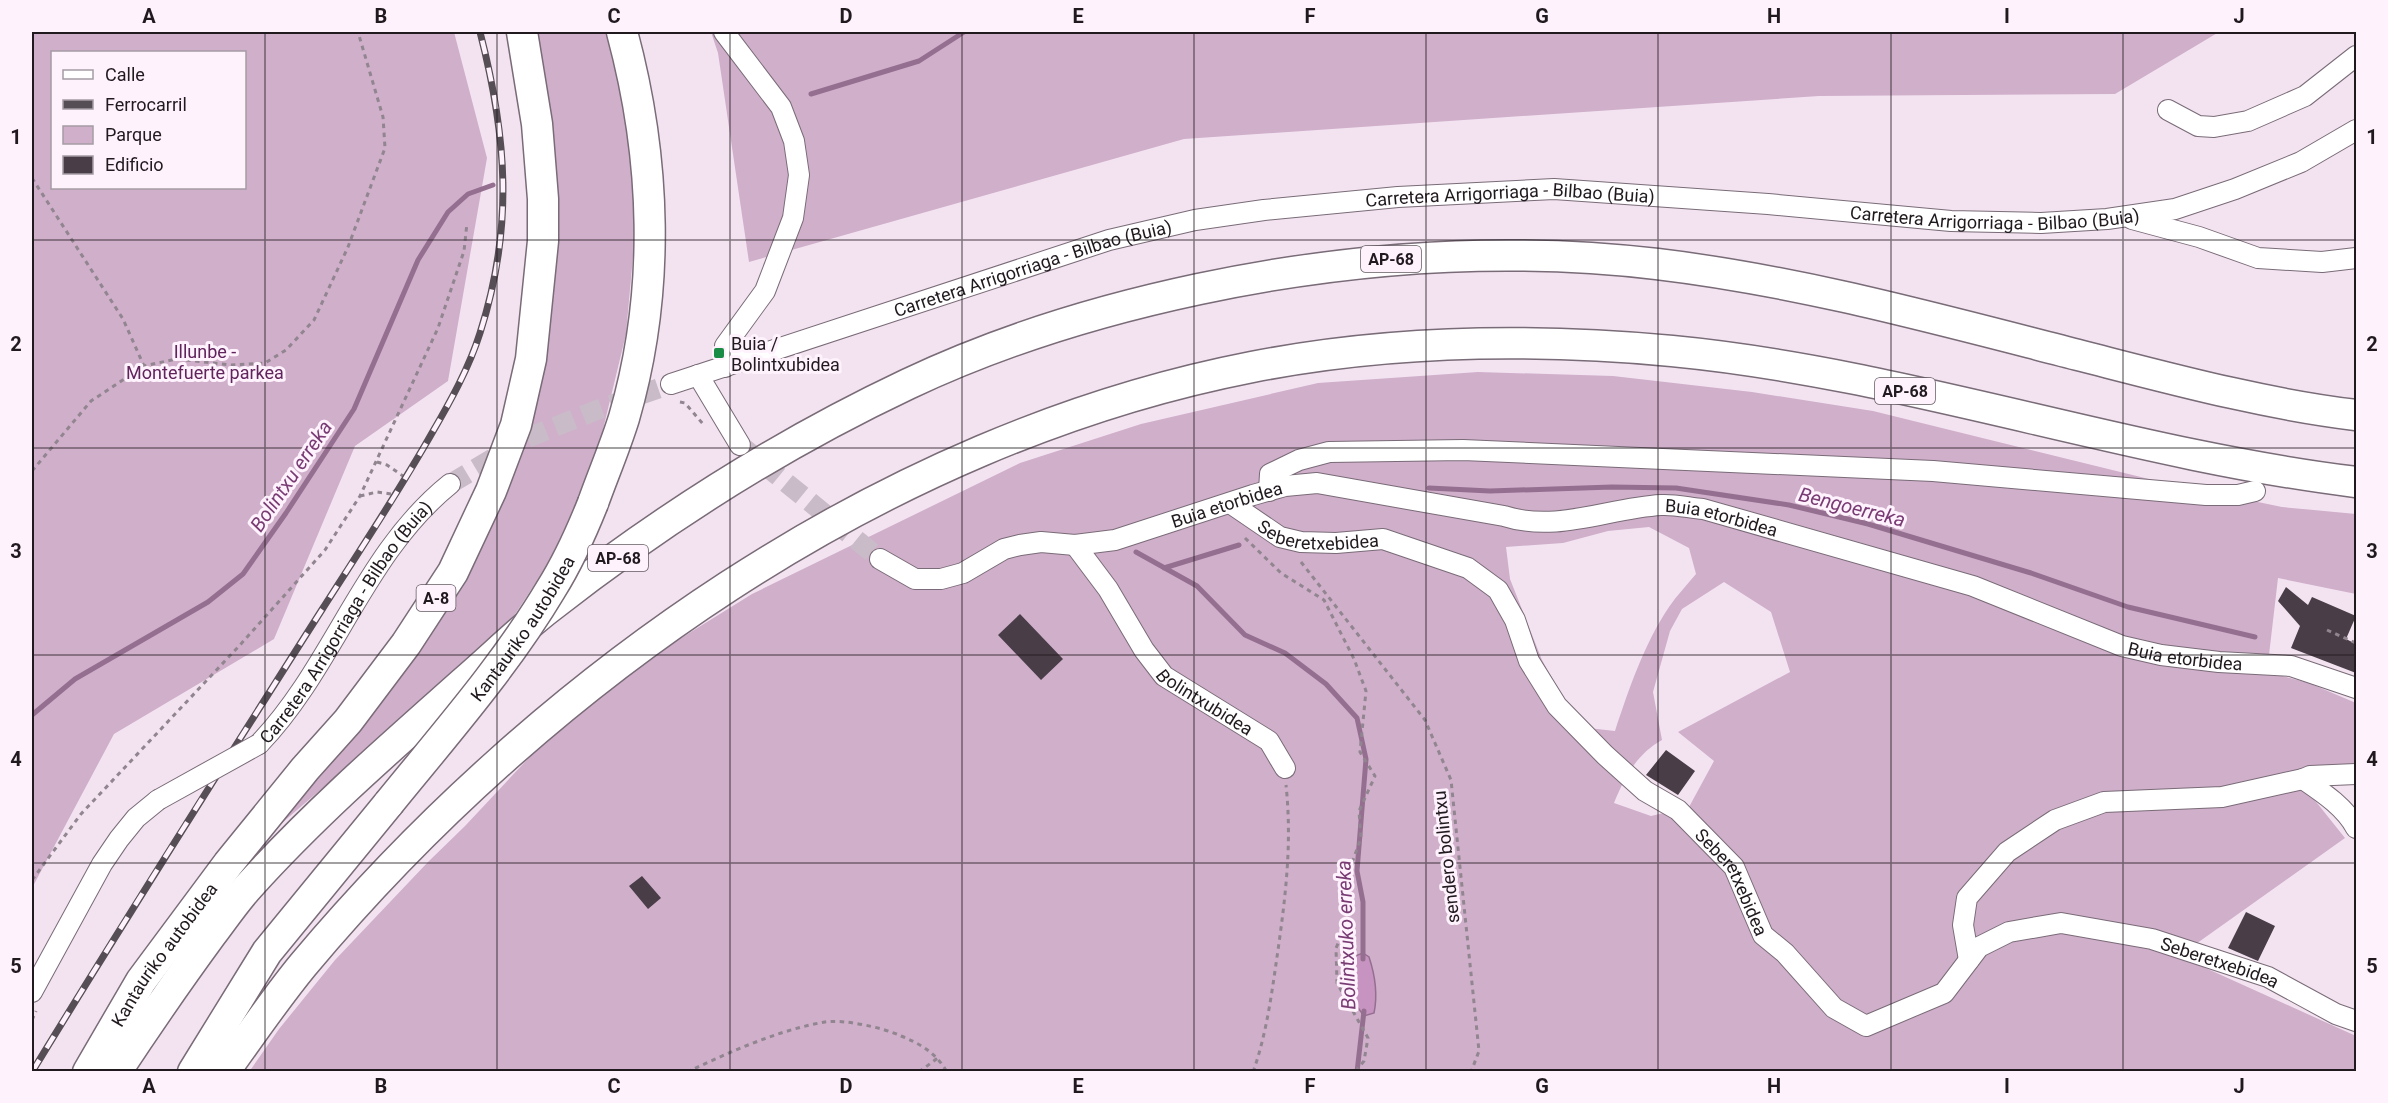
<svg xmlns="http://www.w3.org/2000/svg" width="2388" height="1103" viewBox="0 0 2388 1103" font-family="Roboto,sans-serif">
<rect width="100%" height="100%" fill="#f3e3f1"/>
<path fill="#d0afcb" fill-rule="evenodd" d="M32,32H454L487,158L448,381L355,446L274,639L114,734L32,888ZM52,52H244V188H52Z
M533,32H608L622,79L638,200L626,334L599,446L578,500L548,564L504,631L267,836L437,621L536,365Z
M711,32H2219L2115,94L1819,96L1184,139L749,262L718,53Z
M1478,372L1613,376L1752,392L1873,411L2157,481L2282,507L2356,514V594L2278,578L2267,672L2309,683L2356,703V772L2296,773L2313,798L2345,838L2179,956L2356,1036V1071L249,1072L279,1029L335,960L428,862L465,826L538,748L597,699L662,650L752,594L1020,463L1141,424L1318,383ZM1649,527L1689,548L1696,574C1687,585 1677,595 1669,607C1644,644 1629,689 1615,731L1588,728L1563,698L1542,660L1510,579L1506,547L1563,543L1608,531ZM1724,582L1771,612L1790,672L1678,732L1714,761L1689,807L1651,816L1614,803C1625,776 1637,754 1662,740L1653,692L1670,631L1682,609Z"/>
<path fill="#c793c0" stroke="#956f90" stroke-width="1.5" d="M1363,953L1369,957C1375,975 1378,994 1374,1013L1364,1016C1346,993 1343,982 1355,956Z"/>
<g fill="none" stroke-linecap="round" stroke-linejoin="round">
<path stroke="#956f90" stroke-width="5" d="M811,94L919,61L964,32
M1429,488L1490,491L1612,487L1676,488L1789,505L1868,524L2031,573L2128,607L2255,637
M1136,552L1197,586L1245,635L1285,653L1326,684L1357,718L1366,759L1357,871L1363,902V959
M1164,568L1239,545
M32,715L75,679L208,602L243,574L286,513L354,409L418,260L448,212L468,194L493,185
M1357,1072L1364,1011"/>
</g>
<path fill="#493d47" d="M2286,587L2308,605L2312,597L2356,616L2346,639L2356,644V673L2291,648L2300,626L2278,601Z
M1020,614L1063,659L1041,680L998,635Z
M1666,750L1695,771L1678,795L1646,775Z
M642,876L661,898L648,909L629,886Z
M2246,912L2275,926L2258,961L2228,948Z"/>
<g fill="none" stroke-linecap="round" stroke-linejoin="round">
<path stroke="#c9bbc7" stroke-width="20" stroke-dasharray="20 10" stroke-linecap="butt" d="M740,445L880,559
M450,484L527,438L597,410L671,384"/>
<defs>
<g id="minor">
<path d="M724,32L781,107L794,141L799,175L793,218L765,291L725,346V367"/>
<path d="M2168,110L2198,126L2214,127L2248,121L2305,96L2356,56"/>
<path d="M2132,219L2199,237L2258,258L2322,262L2356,258"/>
<path d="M698,375L740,445"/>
<path id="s1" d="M671,384L1109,240L1195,220L1264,210L1398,197L1554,189L1768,204L1951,221L2041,223L2107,219L2175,209L2235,189L2301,162L2356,130"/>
<path d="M1269,491L1270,474L1299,460L1329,452L1463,450L1933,471L2206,495H2238L2255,491"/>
<path id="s2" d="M1230,503L1280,537L1301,542L1336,543L1383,539L1468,568L1498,590L1515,620L1529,661L1557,706L1605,755L1645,791L1678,810L1734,867L1763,935L1785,953L1834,1008L1866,1026L1944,993L1979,947L2009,932L2061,923L2152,939L2268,977L2336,1014L2356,1021"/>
<path id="s3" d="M1075,545L1108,589L1144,650L1164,676L1269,741L1285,768"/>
<path id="s4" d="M880,559L915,579H941L963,573L1004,549L1020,545L1041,542L1075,545L1115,540L1253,495L1285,486L1317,483L1504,516C1557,533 1608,508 1661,505C1674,504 1690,508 1703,509L1973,586L2122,646L2161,655L2219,662L2291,666L2356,688"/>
<path id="s5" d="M259,744C334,666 364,553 450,484"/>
<path d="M2356,774L2310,776L2303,779C2322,792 2345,807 2356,828"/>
<path d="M1969,960L1963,925L1967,898L2007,852L2055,820L2104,802L2222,797L2303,779"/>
<path d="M32,992L102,864L119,839L136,818L158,800"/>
</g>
<g id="highway">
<path d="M593,503C603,475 615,447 624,418C661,291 656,158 622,32"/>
<path id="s6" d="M88,1072L141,981L228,864L305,769L348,721L406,644L453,572L491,491L516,425L531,359L543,241V199L537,124L522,32"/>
<path d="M116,1072C147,1025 178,980 211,935C224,918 236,900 250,885C316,812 391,747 464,682C493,657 520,630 550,607C661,520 781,444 908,384C1001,340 1100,310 1199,289C1350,257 1503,246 1657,264C1801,281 1941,320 2082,356C2172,379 2264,404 2356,415"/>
<path d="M193,1072L267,952L389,803"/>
<path d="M224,1072C250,1036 275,999 303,965C542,680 883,439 1252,367C1390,340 1532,338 1672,351C1903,373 2126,454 2356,482"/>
</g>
</defs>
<use href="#minor" stroke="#796b77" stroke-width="22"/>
<use href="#highway" stroke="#796b77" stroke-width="33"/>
<path stroke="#91858f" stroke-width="3" stroke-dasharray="4.5 4.5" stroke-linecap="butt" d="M32,178L123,319L144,366
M680,402L685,403L703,424
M377,462L387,465L403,476
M32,471L91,401L144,366L176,359L231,365L265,363L286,350L314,320L348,247L385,148L383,117L358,32
M360,496L377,492L391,494
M1245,538L1281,573L1324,600L1354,659L1366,691L1360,752L1375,776L1359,811L1361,838L1348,874L1353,910L1336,948L1337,983L1368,1038L1364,1061L1355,1072
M1301,562L1425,720L1451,780L1479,1051L1471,1072
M2327,630L2356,643
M32,880L81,814L240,645L325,550L360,496L438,328L464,251L467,223
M32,1020L36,1011
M687,1072C730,1052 778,1030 825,1022C845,1019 884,1028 901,1036C921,1044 936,1053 947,1072
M919,1072L939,1057
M1253,1072C1267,1033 1272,991 1278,950C1286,893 1292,842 1286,785"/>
<use href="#minor" stroke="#fff" stroke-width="20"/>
<use href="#highway" stroke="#fff" stroke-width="30"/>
<defs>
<path id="rail" d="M32,1072C127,916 225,762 323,608C360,550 398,493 432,433C450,402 469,368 480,333C514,227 507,137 480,32"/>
</defs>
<use href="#rail" stroke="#564e55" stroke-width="7"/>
<use href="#rail" stroke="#fef2fc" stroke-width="4.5" stroke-dasharray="14" stroke-linecap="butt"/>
<defs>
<path id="minor-bridge" d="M158,800L259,744"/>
<g id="highway-bridge">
<path id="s7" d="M389,803C445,734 505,666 551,589C568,562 581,533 593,503"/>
</g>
</defs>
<use href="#minor-bridge" stroke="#796b77" stroke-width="22" stroke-linecap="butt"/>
<use href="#highway-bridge" stroke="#796b77" stroke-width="33" stroke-linecap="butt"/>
<use href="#minor-bridge" stroke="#fff" stroke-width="20"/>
<use href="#highway-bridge" stroke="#fff" stroke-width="30"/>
</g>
<path fill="none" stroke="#201a1f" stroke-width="1.5" stroke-opacity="0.55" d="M265,32V1072M497,32V1072M730,32V1072M962,32V1072M1194,32V1072M1426,32V1072M1658,32V1072M1891,32V1072M2123,32V1072M32,240H2356M32,448H2356M32,655H2356M32,863H2356"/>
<rect fill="#198c46" stroke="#fef2fc" stroke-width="2" x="713" y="347" width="12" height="12" rx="3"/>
<g text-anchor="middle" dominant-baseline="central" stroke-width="6" stroke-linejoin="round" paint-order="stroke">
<g fill="#fef2fc" stroke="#635b61" stroke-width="1.5">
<rect x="1361" y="246" width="60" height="26" rx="4.5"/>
<rect x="1875" y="378" width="60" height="26" rx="4.5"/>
<rect x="588" y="545" width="60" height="26" rx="4.5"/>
<rect x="416.5" y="585" width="39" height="26" rx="4.5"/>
</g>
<g font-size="16" font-weight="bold" fill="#201a1f">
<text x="1391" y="259">AP-68</text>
<text x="1905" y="391">AP-68</text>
<text x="618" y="558">AP-68</text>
<text x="436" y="598">A-8</text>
</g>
<g font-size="18" fill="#201a1f" stroke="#fef2fc">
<text stroke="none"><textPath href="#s1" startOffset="866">Carretera Arrigorriaga - Bilbao (Buia)</textPath></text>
<text stroke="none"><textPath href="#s1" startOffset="1352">Carretera Arrigorriaga - Bilbao (Buia)</textPath></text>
<text stroke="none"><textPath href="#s1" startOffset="380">Carretera Arrigorriaga - Bilbao (Buia)</textPath></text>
<text stroke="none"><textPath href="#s4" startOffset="366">Buia etorbidea</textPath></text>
<text stroke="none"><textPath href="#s4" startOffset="870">Buia etorbidea</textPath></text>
<text stroke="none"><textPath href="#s2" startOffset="98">Seberetxebidea</textPath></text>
<text stroke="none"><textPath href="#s5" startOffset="150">Carretera Arrigorriaga - Bilbao (Buia)</textPath></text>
<text stroke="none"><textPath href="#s7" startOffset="220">Kantauriko autobidea</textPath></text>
<text stroke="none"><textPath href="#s4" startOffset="1356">Buia etorbidea</textPath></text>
<text stroke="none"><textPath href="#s3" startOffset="207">Bolintxubidea</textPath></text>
<text transform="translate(1446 857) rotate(-96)">sendero bolintxu</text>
<text stroke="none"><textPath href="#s2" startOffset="674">Seberetxebidea</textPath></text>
<text stroke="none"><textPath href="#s6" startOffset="140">Kantauriko autobidea</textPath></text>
<text stroke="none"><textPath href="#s2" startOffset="1268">Seberetxebidea</textPath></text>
</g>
<g font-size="18" fill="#201a1f" stroke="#fef2fc" text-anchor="start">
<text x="731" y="343">Buia /<tspan x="731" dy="21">Bolintxubidea</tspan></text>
</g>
<g font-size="18" fill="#61235c" stroke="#fef2fc">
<text x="205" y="351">Illunbe -<tspan x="205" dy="21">Montefuerte parkea</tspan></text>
</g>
<g font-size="20" font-style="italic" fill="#793b74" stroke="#fef2fc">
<text transform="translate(291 476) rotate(-56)">Bolintxu erreka</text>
<text transform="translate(1852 507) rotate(14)">Bengoerreka</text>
<text transform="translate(1346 935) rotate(-92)">Bolintxuko erreka</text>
</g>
</g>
<rect width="2388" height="1103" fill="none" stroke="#fef2fc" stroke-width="66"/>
<rect x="51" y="51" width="195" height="138" fill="#fef2fc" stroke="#a59ca4" stroke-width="1.5"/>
<rect x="63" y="70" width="30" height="9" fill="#ffffff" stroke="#a59ca4" stroke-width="1.5"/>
<text x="105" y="81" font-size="18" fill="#201a1f">Calle</text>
<rect x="63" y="100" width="30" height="9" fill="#564e55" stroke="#a59ca4" stroke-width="1.5"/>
<text x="105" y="111" font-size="18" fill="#201a1f">Ferrocarril</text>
<rect x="63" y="126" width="30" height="18" fill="#d0afcb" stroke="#a59ca4" stroke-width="1.5"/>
<text x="105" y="141" font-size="18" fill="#201a1f">Parque</text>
<rect x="63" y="156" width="30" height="18" fill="#493d47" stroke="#a59ca4" stroke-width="1.5"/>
<text x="105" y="171" font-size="18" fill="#201a1f">Edificio</text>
<rect x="33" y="33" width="2322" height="1037" fill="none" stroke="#201a1f" stroke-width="2"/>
<g font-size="20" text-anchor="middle" font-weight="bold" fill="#201a1f">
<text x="149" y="23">A</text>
<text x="381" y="23">B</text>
<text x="614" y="23">C</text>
<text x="846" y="23">D</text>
<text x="1078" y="23">E</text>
<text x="1310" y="23">F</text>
<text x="1542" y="23">G</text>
<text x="1774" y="23">H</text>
<text x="2007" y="23">I</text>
<text x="2239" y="23">J</text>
<text x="16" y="144">1</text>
<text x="2372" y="144">1</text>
<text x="16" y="351">2</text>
<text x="2372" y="351">2</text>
<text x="16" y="558">3</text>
<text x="2372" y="558">3</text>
<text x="16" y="766">4</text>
<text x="2372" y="766">4</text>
<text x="16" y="973">5</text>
<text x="2372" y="973">5</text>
<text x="149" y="1093">A</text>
<text x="381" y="1093">B</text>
<text x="614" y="1093">C</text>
<text x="846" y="1093">D</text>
<text x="1078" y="1093">E</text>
<text x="1310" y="1093">F</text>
<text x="1542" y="1093">G</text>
<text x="1774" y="1093">H</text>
<text x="2007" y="1093">I</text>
<text x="2239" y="1093">J</text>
</g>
</svg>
